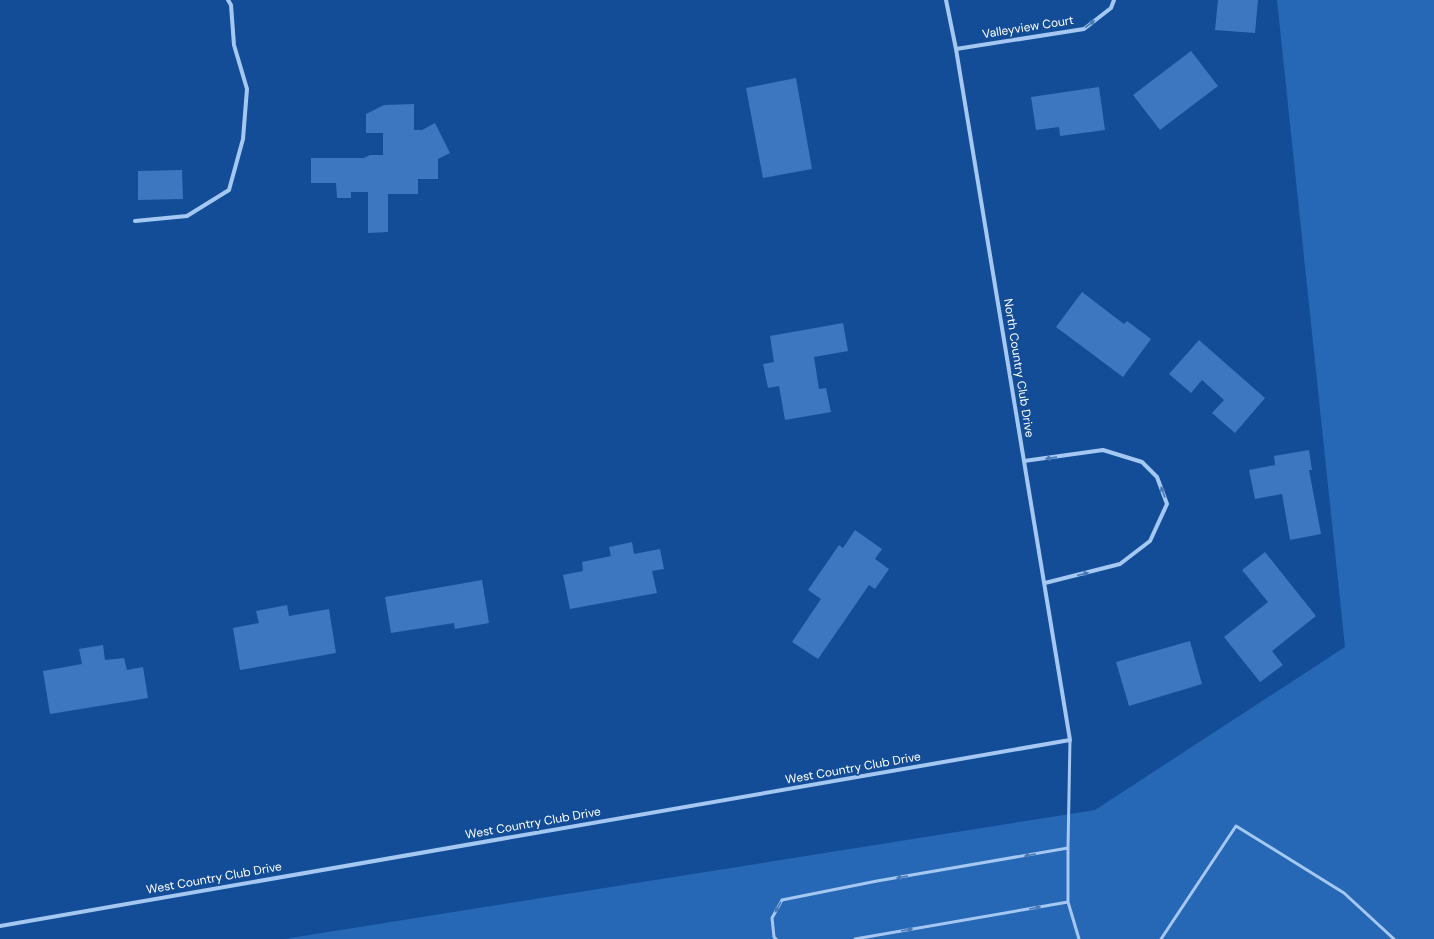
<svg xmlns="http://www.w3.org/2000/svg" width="1434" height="939" viewBox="0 0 1434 939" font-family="'DM Sans',sans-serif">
<rect width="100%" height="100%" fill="#134d97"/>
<path fill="#2667b6" d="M1277,0H1434V939H284L1095,810L1345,647Z"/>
<path fill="#3c77bf" d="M1218,0H1258L1255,33L1215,30Z
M1191,51L1218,86L1160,130L1133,95Z
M796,78L812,169L763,178L746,88Z
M1099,87L1105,130L1060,136L1059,127L1036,130L1031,97Z
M414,104V130H422L435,123L450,153L438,159V179H418V194H388V232L368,233V192H351V198H337L336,183H311V158H364L370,155H383V133H366V114L384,105Z
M182,170L183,199L138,200V171Z
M1082,292L1124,324L1127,321L1151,339L1123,377L1056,327Z
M843,323L848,351L814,357L819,389L826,388L831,412L785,420L779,386L768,388L763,364L774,362L770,336Z
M1199,340L1265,398L1235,433L1212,413L1224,400L1202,380L1191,393L1169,374Z
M1309,450L1312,470H1309L1321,534L1290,540L1282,494L1255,499L1249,470L1275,465L1274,456Z
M855,530L882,549L875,559L889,569L875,589L869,585L818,659L792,642L821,599L808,590L839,545L843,548Z
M632,542L634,554L660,549L664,569L652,571L657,593L570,609L563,575L583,571L582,562L611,556L609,547Z
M1265,552L1316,616L1272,651L1283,665L1260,682L1224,637L1268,602L1242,570Z
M482,580L489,623L455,629L454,623L391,633L385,597Z
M287,605L289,616L329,609L336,653L240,670L233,628L259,623L256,611Z
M1190,641L1202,684L1129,706L1116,662Z
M103,645L105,660L124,658L127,670L143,667L148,698L50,714L43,671L82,664L79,649Z"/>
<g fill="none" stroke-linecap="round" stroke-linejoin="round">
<path stroke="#a5c8f3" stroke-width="3" d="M1070,740L1068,848V902L1079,939
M776,939L774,937L772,918L782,900L877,881L1068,848
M855,939L1068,902
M1161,939L1236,826L1344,893L1394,939"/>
<path stroke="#a5c8f3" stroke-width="4" d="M956,49L1084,29L1111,8L1114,0
M135,221L187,216L229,190L243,139L247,89L234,45L231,5L228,0
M1024,461L1103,450L1142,462L1157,477L1167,504L1150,541L1120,564L1045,583
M0,926L1070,740L956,49L946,0"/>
</g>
<defs><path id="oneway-solid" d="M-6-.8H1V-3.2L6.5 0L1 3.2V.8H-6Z"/></defs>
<g fill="#4678b7">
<use href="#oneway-solid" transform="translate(1090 24) rotate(-37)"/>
<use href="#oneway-solid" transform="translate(1051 458) rotate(172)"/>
<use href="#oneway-solid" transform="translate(1163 492) rotate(-110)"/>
<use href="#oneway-solid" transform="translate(1083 574) rotate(-14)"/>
<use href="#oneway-solid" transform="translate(1030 855) rotate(170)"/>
<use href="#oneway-solid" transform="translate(902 877) rotate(170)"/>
<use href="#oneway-solid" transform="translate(778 907) rotate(120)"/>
<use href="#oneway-solid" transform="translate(1035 908) rotate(-10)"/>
<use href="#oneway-solid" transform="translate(907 930) rotate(-10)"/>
</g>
<g text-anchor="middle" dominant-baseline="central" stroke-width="3.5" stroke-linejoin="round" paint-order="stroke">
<g font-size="12" fill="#fff" stroke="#134d97">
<text transform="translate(1028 27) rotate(-9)">Valleyview Court</text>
<text transform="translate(1019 368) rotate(81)">North Country Club Drive</text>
<text transform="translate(853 768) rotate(-10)">West Country Club Drive</text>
<text transform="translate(533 823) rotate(-10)">West Country Club Drive</text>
<text transform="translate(214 878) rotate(-10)">West Country Club Drive</text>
</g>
</g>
</svg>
